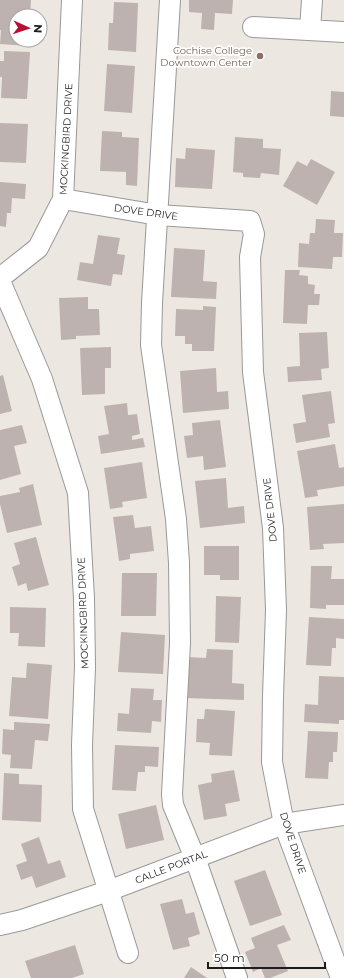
<svg xmlns="http://www.w3.org/2000/svg" width="344" height="978" viewBox="0 0 344 978" font-family="Montserrat,sans-serif">
<rect width="100%" height="100%" fill="#ede7e2"/>
<path fill="#bdb2af" d="M0,0H31L30,16H16V40H29L28,46L0,44L1,30H0Z
M189,0H233L232,14L215,13L214,30L201,29L202,13L189,12Z
M114,2L138,3L136,52L108,50L109,23H113Z
M4,51L30,52L27,99L1,98L2,77H0V61H4Z
M107,64L135,66L132,113L104,111Z
M331,91L344,92V117L330,116Z
M0,123L28,124L26,163L0,162Z
M102,131L122,132V137L139,138L137,186L126,185V172L100,171Z
M235,137L263,139V148L281,149L279,175L261,173L260,178L243,177V173L233,172Z
M186,148L215,150L212,189L175,187L176,158L185,159Z
M311,159L335,172L317,205L283,186L297,161L307,166Z
M0,182L26,184L25,199L12,198L11,213H7L6,227L0,226Z
M316,219L335,220L334,233H343L342,257H333L332,269L298,267L299,243L309,244L310,233H315Z
M98,235L120,238L117,254L125,255L122,275L113,274L111,286L77,280L80,262L93,264Z
M174,248L205,250L203,281L217,282L216,299L171,297Z
M285,270H300L299,275L308,276V284L315,285L314,294H320L319,305H308L307,324L283,323Z
M88,297V309H99L100,335L76,336V339L61,340L59,298Z
M203,306L216,307L214,351H192V344H185V336H175L176,309L203,310Z
M327,332L329,368L321,369L322,380L288,382L287,367L300,366L299,333Z
M111,347V368H105V394L82,395L80,348Z
M216,368L217,392L228,391L229,409L183,413L180,371Z
M3,375L12,411L0,414V376Z
M331,391L335,423L328,424L330,437L296,443L293,424L306,422L302,395Z
M127,403L128,415L137,414L140,434L132,436V440L143,438L145,447L101,454L98,436L109,434L104,406Z
M220,420L226,467L204,470L203,456L187,458L184,436L193,435L192,423Z
M22,425L27,443L14,446L21,474L0,480V430Z
M335,444L339,468L344,467V486L317,490L318,496L305,498L297,451Z
M142,462L147,498L122,502L123,507L110,509L104,468Z
M226,478L228,508L244,506L245,523L200,528L195,481Z
M33,484L42,525L7,533L0,504V496L20,492L19,488Z
M344,504V543L323,544L324,549L310,550L307,507Z
M133,515L135,528L151,526L154,551L130,554V559L119,561L113,517Z
M36,537L49,585L28,591L26,583L18,586L12,567L20,564L14,543Z
M204,546H239V580H220V575H204Z
M311,566H332L331,579H344V605H326V609L310,608Z
M122,573H157L156,616H121Z
M216,596L241,597L239,643L215,642Z
M10,607L46,608L45,647L18,646L19,633H10Z
M309,617L344,619V639L336,638V648H332L331,666L306,665Z
M121,632L165,635L163,674L118,672Z
M207,649L233,650L232,683L244,684V700L184,698L186,657L206,658Z
M27,663L52,665L48,719L9,716L12,677L26,678Z
M319,676L344,677V720H339V724L304,722L305,704L318,705Z
M131,688L154,689L153,700H162L161,722L152,721L151,733L117,731L118,713L129,714Z
M205,709L235,711L232,756L209,755L210,743L196,742L197,719H204Z
M14,722L50,724L48,741L35,740L32,769L10,768L11,755L2,754L3,729L14,730Z
M308,731L338,732L337,752H333V762H329L328,779L305,778Z
M115,745L159,747L158,767L145,766V772H138L136,791L112,790Z
M234,770L240,801L225,804L227,816L204,820L198,785L212,782L211,774Z
M4,773L19,774V784L42,785L41,822L2,820Z
M156,805L164,840L126,849L118,814Z
M39,837L48,864L60,860L66,877L36,888L32,876L21,880L16,865L27,861L21,844Z
M265,870L282,915L250,926L234,881Z
M182,899L186,914L194,912L200,934L188,938L190,946L173,950L160,904Z
M284,925L291,940L277,945L288,971L270,978H265L261,968L253,972L245,952L255,948L251,938Z
M75,945L84,974L72,978H31L25,961Z
M191,967L207,978H184Z"/>
<g fill="none" stroke-linecap="round" stroke-linejoin="round">
<defs>
<path id="minor" d="M170,0L152,303L151,345L176,519L179,563L180,643L172,794L173,805L195,858L237,978
M253,27L344,32
M310,30L312,0
M63,199L158,215L250,221L254,234L250,257L253,372L273,528L276,610L273,696L272,762L284,824L341,978
M0,278L38,248L63,199L72,0
M0,281L42,379L78,493L84,598L85,667L82,745L83,809L128,953
M0,925L22,920L108,891L284,824L344,815"/>
</defs>
<use href="#minor" stroke="#999" stroke-width="22"/>
<use href="#minor" stroke="#fff" stroke-width="20"/>
</g>
<circle fill="#8d6e63" stroke="#fff" stroke-width="1.5" cx="260" cy="56" r="4"/>
<g text-anchor="middle" dominant-baseline="central" stroke-width="3.5" stroke-linejoin="round" paint-order="stroke">
<g font-size="10" fill="#785e54" stroke="#fff" text-anchor="end">
<text x="252" y="50">Cochise College<tspan x="252" dy="12">Downtown Center</tspan></text>
</g>
<g font-size="10" fill="#1c1c1c" stroke="#fff">
<text transform="translate(66 139) rotate(-87)">MOCKINGBIRD DRIVE</text>
<text transform="translate(146 212) rotate(8)">DOVE DRIVE</text>
<text transform="translate(270 510) rotate(-96)">DOVE DRIVE</text>
<text transform="translate(83 613) rotate(-92)">MOCKINGBIRD DRIVE</text>
<text transform="translate(293 843) rotate(72)">DOVE DRIVE</text>
<text transform="translate(171 867) rotate(-21)">CALLE PORTAL</text>
</g>
</g>
<g transform="translate(28 28) rotate(93)"><circle r="19" fill="#ffffff" stroke="#a4a4a4"/>
<path d="M0-3L7 15L0 10L-7 15Z" fill="#b90f31"/>
<text y="-6" font-size="11" font-weight="bold" text-anchor="middle" fill="#1c1c1c">N</text>
</g>
<path d="M208 962v6h117v-6" fill="none" stroke="#1c1c1c" stroke-width="2"/>
<text x="214" y="962" font-size="12" fill="#1c1c1c" stroke="#ffffff" stroke-width="3" paint-order="stroke">50 m</text>
</svg>
